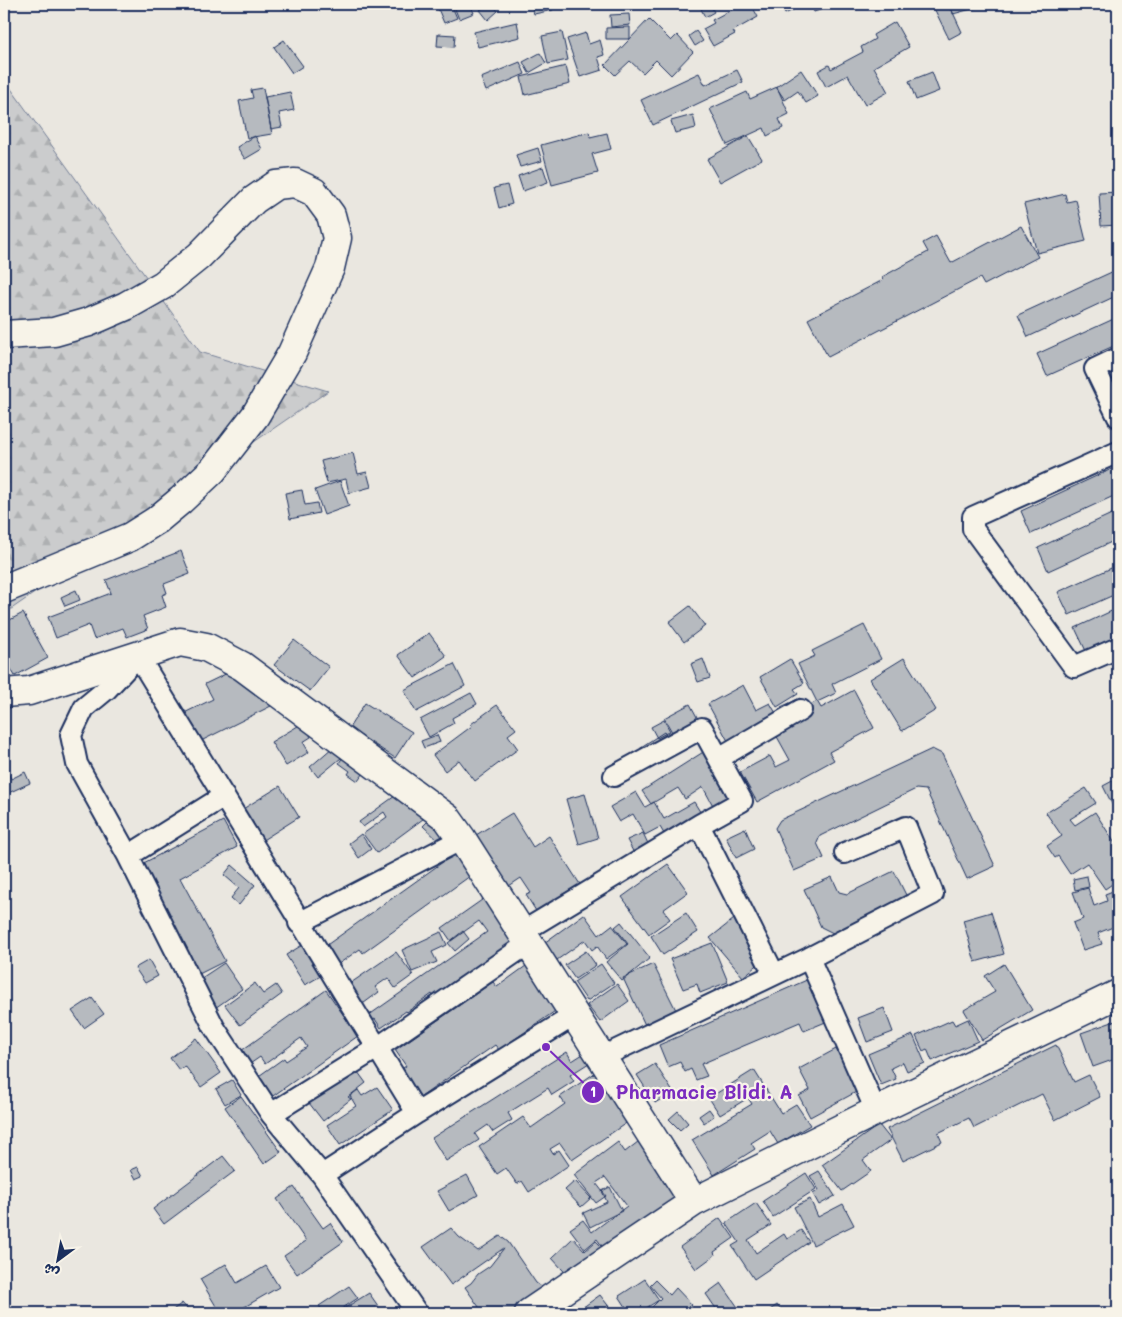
<svg xmlns="http://www.w3.org/2000/svg" width="1122" height="1317" viewBox="0 0 1122 1317" font-family="Mali,'Playpen Sans Arabic',sans-serif">
<defs>
<pattern id="forest-firs" width="22" height="20" patternUnits="userSpaceOnUse" patternTransform="scale(1.25)"><rect width="22" height="20" fill="#cbcccd"/><path d="M5 1l3.5 6h-7zM16 11l3.5 6h-7z" fill="#aeb0b2"/></pattern>
</defs>
<rect width="100%" height="100%" fill="#eae7e0"/>
<filter id="ink" filterUnits="userSpaceOnUse"><feTurbulence type="fractalNoise" baseFrequency=".02" numOctaves="2"/><feDisplacementMap in="SourceGraphic" scale="10" xChannelSelector="R" yChannelSelector="G"/><feConvolveMatrix kernelMatrix="1 2 1 2 8 2 1 2 1" color-interpolation-filters="sRGB"/></filter>
<g filter="url(#ink)">
<path fill="url(#forest-firs)" stroke="#737e96" d="M4,79L200,352L328,391L4,614Z"/>
<path fill="#b6babf" stroke="#1b2f5e" d="M436,4H451L457,18L444,23Z
M453,4H470L474,13L459,19Z
M488,4H492L498,11L488,20L480,10Z
M531,4H551L553,10L534,14Z
M710,4L714,12L705,17L701,9Z
M742,4H751L758,17L733,31L735,34L713,46L703,29L714,23L712,20Z
M779,4H805L785,14Z
M811,4H838L814,12Z
M932,4H949L962,32L949,39Z
M951,4H990L953,14Z
M629,14L630,25L611,27L610,15Z
M649,19L671,41L677,35L693,52L671,75L656,60L643,73L630,61L615,75L605,65Z
M517,22L520,37L478,47L474,32Z
M895,22L909,47L874,67L888,92L865,105L848,75L826,87L818,71L829,65L831,69L863,52L861,47L875,39L873,35Z
M630,27V39H606V28Z
M696,31L703,41L695,46L689,36Z
M562,32L568,60L548,64L542,36Z
M586,33L589,44L600,40L604,55L598,57L602,70L580,77L567,39Z
M438,34L455,35L454,47L437,46Z
M284,40L303,66L292,73L274,47Z
M540,53L546,63L529,73L523,62Z
M520,62L525,74L486,91L481,78Z
M566,66L570,84L525,95L521,77Z
M737,70L743,82L653,125L641,100L699,73L705,85Z
M801,70L818,96L806,103L798,91L785,100L776,87Z
M932,72L939,91L916,100L909,81Z
M777,87L789,114L779,119L783,128L767,136L764,128L727,145L710,109L747,92L750,99Z
M263,88L272,134L247,138L239,101L253,98L251,90Z
M290,92L294,110L279,113L282,127L271,129L265,97Z
M693,115L696,128L675,133L671,121Z
M589,132L590,137L607,133L611,149L592,154L598,173L552,185L541,145Z
M255,136L262,149L245,159L237,147Z
M748,136L762,159L720,182L707,159Z
M538,148L542,161L520,167L516,155Z
M543,167L548,182L523,191L518,176Z
M507,185L512,204L499,208L494,188Z
M1118,192V225L1101,226L1099,193Z
M1065,194L1067,202L1076,200L1086,241L1037,253L1024,204Z
M1021,226L1038,257L984,285L980,278L828,357L808,319L883,280L882,277L928,252L923,243L936,236L951,263Z
M1116,270L1118,274V295L1028,337L1018,315Z
M1118,317V344L1047,376L1037,354Z
M353,453L358,474L367,472L371,487L349,493L346,479L327,483L321,461Z
M1118,466V494L1031,534L1021,511Z
M340,481L349,506L324,515L315,490Z
M302,490L305,505L317,503L319,513L290,519L285,493Z
M1118,511V539L1048,571L1038,548Z
M181,551L190,574L164,584L167,593L162,595L166,607L143,616L148,629L127,637L123,628L94,639L89,625L56,638L48,617L111,593L106,580Z
M1118,565V593L1069,615L1058,592Z
M76,590L80,600L65,606L61,597Z
M690,606L705,626L684,642L669,622Z
M1118,608V636L1086,651L1075,628Z
M23,613L48,658L15,676L8,664L4,666V623Z
M864,625L881,659L832,684L836,693L817,702L798,664L815,656L812,651Z
M429,633L446,656L415,678L398,655Z
M294,640L329,667L310,691L274,665Z
M904,658L936,710L902,731L870,679Z
M703,659L710,678L698,682L691,664Z
M790,659L804,683L794,689L798,694L777,707L760,677Z
M454,664L465,686L416,712L404,690Z
M238,668L273,705L191,746L176,717L213,699L205,684Z
M743,685L756,710L770,703L777,715L728,741L708,704Z
M854,690L874,728L829,752L834,760L757,802L740,772L770,756L776,767L790,760L775,733L803,709L817,701L821,708Z
M471,693L477,704L452,718L454,723L429,737L420,720Z
M800,698L805,709L785,717L781,707Z
M365,703L412,732L395,758L349,728Z
M690,704L704,730L679,744L664,718Z
M497,705L516,729L508,735L518,749L475,781L459,760L445,771L433,755L472,726L471,724Z
M664,720L670,731L657,738L651,727Z
M303,723L311,737L303,742L309,752L286,766L271,742Z
M664,732L673,746L649,761L641,747Z
M437,735L440,742L424,748L421,741Z
M333,747L341,758L318,777L310,767Z
M708,749L739,799L717,813L703,787L685,799L678,788L651,804L642,791Z
M932,749L942,754L995,866L967,879L926,790L916,789L820,836L817,843L824,858L794,871L775,828L780,820Z
M347,751L369,766L358,781L348,774L350,771L339,763Z
M4,764L11,779L25,772L30,783L4,795Z
M1118,778V806L1114,808L1103,786Z
M280,786L299,817L258,843L238,812Z
M406,788L427,816L377,853L363,834L387,817L384,812L363,827L359,822Z
M1086,788L1096,803L1070,819L1075,825L1095,812L1118,848V880L1105,889L1087,863L1070,874L1058,856L1055,858L1047,846L1062,836L1046,813Z
M636,792L645,807L654,802L664,819L694,802L704,818L667,839L660,827L645,835L633,814L619,822L610,807Z
M585,794L598,838L579,844L566,799Z
M512,813L533,847L549,836L585,892L541,919L526,895L531,893L521,878L509,886L476,835Z
M434,815L451,835L442,844L423,826Z
M223,821L237,847L180,878L225,961L197,975L138,866Z
M745,828L754,849L736,858L726,837Z
M643,833L651,850L636,857L627,840Z
M361,834L371,849L359,858L349,843Z
M461,849L477,871L363,953L360,949L337,965L324,947Z
M668,864L688,892L663,910L670,919L649,934L622,897Z
M232,865L255,885L239,905L231,898L239,888L224,875Z
M894,871L907,897L833,933L821,927L804,889L832,877L839,892L847,894Z
M1087,876L1089,887L1075,890L1073,879Z
M1088,888L1094,906L1107,901L1105,894L1118,889V925L1098,933L1102,944L1083,950L1073,923L1083,919L1073,892Z
M489,895L524,940L462,979L460,977L433,996L432,994L407,1012L406,1011L381,1028L375,1019L368,1023L365,1018L487,932L479,921L451,941L442,928Z
M991,912L1004,954L975,962L963,920Z
M686,913L698,932L663,955L651,936Z
M584,914L599,935L612,925L627,944L606,959L597,946L592,950L585,940L557,960L544,943Z
M734,919L749,937L745,940L762,961L743,977L710,938Z
M621,922L650,958L622,981L606,962L628,944L615,927Z
M463,931L469,939L455,951L448,943Z
M441,932L447,945L432,952L437,962L412,972L402,950Z
M712,943L728,982L700,993L697,984L683,989L670,959Z
M304,944L324,974L305,985L286,955Z
M586,951L596,965L575,979L565,965Z
M396,952L413,975L395,988L388,978L375,987L379,992L356,1009L342,989Z
M149,960L158,976L145,983L135,968Z
M224,963L242,989L215,1008L197,981Z
M530,963L561,1007L499,1050L495,1045L421,1097L413,1087L407,1092L394,1074L406,1066L395,1050L493,982L497,987Z
M601,964L614,983L587,1001L574,982Z
M653,964L676,1010L645,1025L623,978Z
M1004,964L1032,1010L982,1040L964,1010L995,992L985,976Z
M809,979L828,1021L804,1031L800,1022L701,1064L707,1076L696,1080L691,1069L685,1072L680,1062L668,1067L659,1045Z
M255,983L263,994L276,985L282,994L240,1025L225,1005Z
M617,984L629,1001L600,1022L587,1005Z
M326,990L358,1036L270,1098L256,1078L284,1058L286,1061L307,1047L301,1038L265,1064L260,1057L247,1066L238,1053Z
M92,998L104,1014L84,1028L72,1011Z
M884,1008L893,1032L867,1042L858,1018Z
M968,1019L978,1041L932,1061L927,1049L923,1051L916,1036L952,1020L955,1025Z
M1118,1020V1058L1093,1067L1081,1033Z
M913,1035L925,1063L907,1071L903,1062L891,1068L896,1079L881,1085L868,1054Z
M196,1038L221,1073L201,1087L185,1066L179,1070L170,1058Z
M1056,1045L1074,1082L1089,1075L1100,1097L1055,1120L1042,1094L974,1128L969,1118L938,1133L942,1142L903,1161L887,1129Z
M836,1049L858,1091L810,1117L799,1096L810,1090L799,1069Z
M567,1052L572,1061L583,1054L589,1063L570,1075L574,1081L552,1095L548,1088L508,1113L512,1120L493,1132L488,1125L475,1134L479,1140L446,1161L432,1138Z
M655,1064L673,1092L655,1103L637,1075Z
M355,1068L366,1083L348,1097L351,1099L323,1121L309,1103Z
M602,1068L635,1117L572,1160L560,1143L550,1149L553,1154L559,1150L569,1165L529,1192L522,1181L517,1184L506,1168L497,1174L479,1147L523,1117L531,1128L565,1104L560,1097Z
M754,1070L781,1113L796,1104L810,1125L778,1144L770,1131L751,1143L755,1149L714,1175L692,1140L752,1104L748,1098L720,1115L709,1098Z
M232,1080L241,1095L225,1104L216,1089Z
M377,1087L393,1110L340,1145L327,1125L356,1106L350,1096L358,1090L362,1096Z
M241,1096L281,1152L264,1164L225,1107Z
M709,1109L714,1116L704,1123L699,1116Z
M678,1111L688,1123L680,1130L669,1119Z
M879,1125L891,1140L863,1160L871,1171L842,1191L822,1165Z
M643,1138L686,1196L607,1253L597,1239L585,1249L570,1229L583,1220L592,1232L627,1206L605,1177L596,1183L606,1196L596,1203L574,1175L618,1142L625,1152Z
M223,1156L235,1171L164,1224L153,1209Z
M138,1167L143,1176L136,1179L131,1170Z
M819,1171L835,1196L819,1205L813,1194L819,1190L810,1176Z
M806,1173L816,1189L773,1217L763,1201Z
M467,1175L478,1195L449,1211L437,1191Z
M575,1181L591,1198L581,1207L565,1190Z
M294,1187L323,1228L330,1223L343,1242L297,1274L284,1256L306,1241L277,1199Z
M610,1187L622,1211L590,1227L583,1213L607,1202L602,1191Z
M810,1199L818,1217L843,1204L854,1225L813,1245L794,1207Z
M756,1203L771,1225L748,1240L756,1253L784,1234L787,1239L801,1230L809,1242L754,1279L732,1246L739,1242L726,1223Z
M720,1218L734,1238L714,1252L715,1255L696,1269L680,1247Z
M451,1228L459,1237L478,1251L500,1236L508,1242L536,1283L547,1291L515,1313H513L514,1311L512,1313H474L479,1307L465,1287L471,1283L478,1274L490,1266L504,1248L451,1285L423,1247Z
M573,1238L585,1251L596,1241L604,1249L571,1279L552,1258Z
M226,1264L237,1283L266,1266L279,1287L234,1313H220L200,1279Z
M645,1279L659,1300L638,1313H630L619,1296Z
M655,1280L670,1295L676,1288L692,1305L683,1313H657L652,1307L661,1298L650,1285Z
M721,1283L742,1313H719L706,1294Z
M349,1286L358,1298L335,1313H324L319,1306Z
M369,1293L383,1313H337Z
M600,1295L614,1313H575Z
M182,1303L191,1313H169Z
M777,1305L783,1313H772L770,1310Z
M649,1307L654,1313H641Z"/>
<g fill="none" stroke-linecap="round" stroke-linejoin="round">
<defs>
<path id="street" d="M1118,358L1095,369L1118,417
M1118,452L973,517V529L1074,667L1118,648
M719,758L801,710
M614,776L702,728L742,801L699,825
M128,856L224,796
M299,923L462,839
M522,932L699,825L774,974
M809,958L876,1111
M602,1057L809,958L933,894L906,827L845,853
M417,1113L138,656L107,689L84,708L71,735L77,764L128,856L214,1027L271,1114L322,1175L417,1313
M271,1114L377,1048L529,943
M322,1175L417,1113L575,1015"/>
<path id="secondary" d="M4,335L54,332L89,322L126,306L163,285L199,256L254,200L276,185L295,183L314,192L331,215L337,238L330,268L292,353L255,416L213,470L181,500L157,520L130,537L4,589
M4,693L29,691L180,642L206,647L242,666L447,818L462,839L694,1202L529,1313
M694,1202L876,1111L1118,994"/>
</defs>
<use href="#street" stroke="#1b2f5e" stroke-width="24"/>
<use href="#secondary" stroke="#1b2f5e" stroke-width="31"/>
<use href="#street" stroke="#f7f3e8" stroke-width="20"/>
<use href="#secondary" stroke="#f7f3e8" stroke-width="28"/>
</g>
</g>
<path fill="none" stroke="#7b2cbf" stroke-width="2" d="M546 1047L593 1092"/>
<g fill="#7b2cbf" stroke="#f7f3e8" stroke-width="2">
<circle cx="546" cy="1047" r="5"/>
<circle cx="593" cy="1092" r="12"/>
</g>
<g font-size="15" text-anchor="middle" font-weight="bold" fill="#fff">
<text x="593" y="1097">1</text>
</g>
<g font-size="19" text-anchor="middle" font-weight="bold" fill="#7b2cbf" stroke="#f7f3e8" stroke-width="4.5" stroke-linejoin="round" paint-order="stroke">
<text x="704" y="1099">Pharmacie Blidi. A</text>
</g>
<rect width="1122" height="1317" fill="none" stroke="#f7f3e8" stroke-width="20"/>
<rect x="10" y="10" width="1102" height="1297" fill="none" stroke="#1b2f5e" stroke-width="2" filter="url(#ink)"/>
<g transform="translate(58 1260) rotate(212)" stroke="#f7f3e8" stroke-width="4" paint-order="stroke">
<path d="M0-4L9 19L0 12L-9 19Z" fill="#1b2f5e"/>
<text y="-8" font-size="14" font-weight="bold" text-anchor="middle" fill="#1b2f5e">ش</text>
</g>
</svg>
